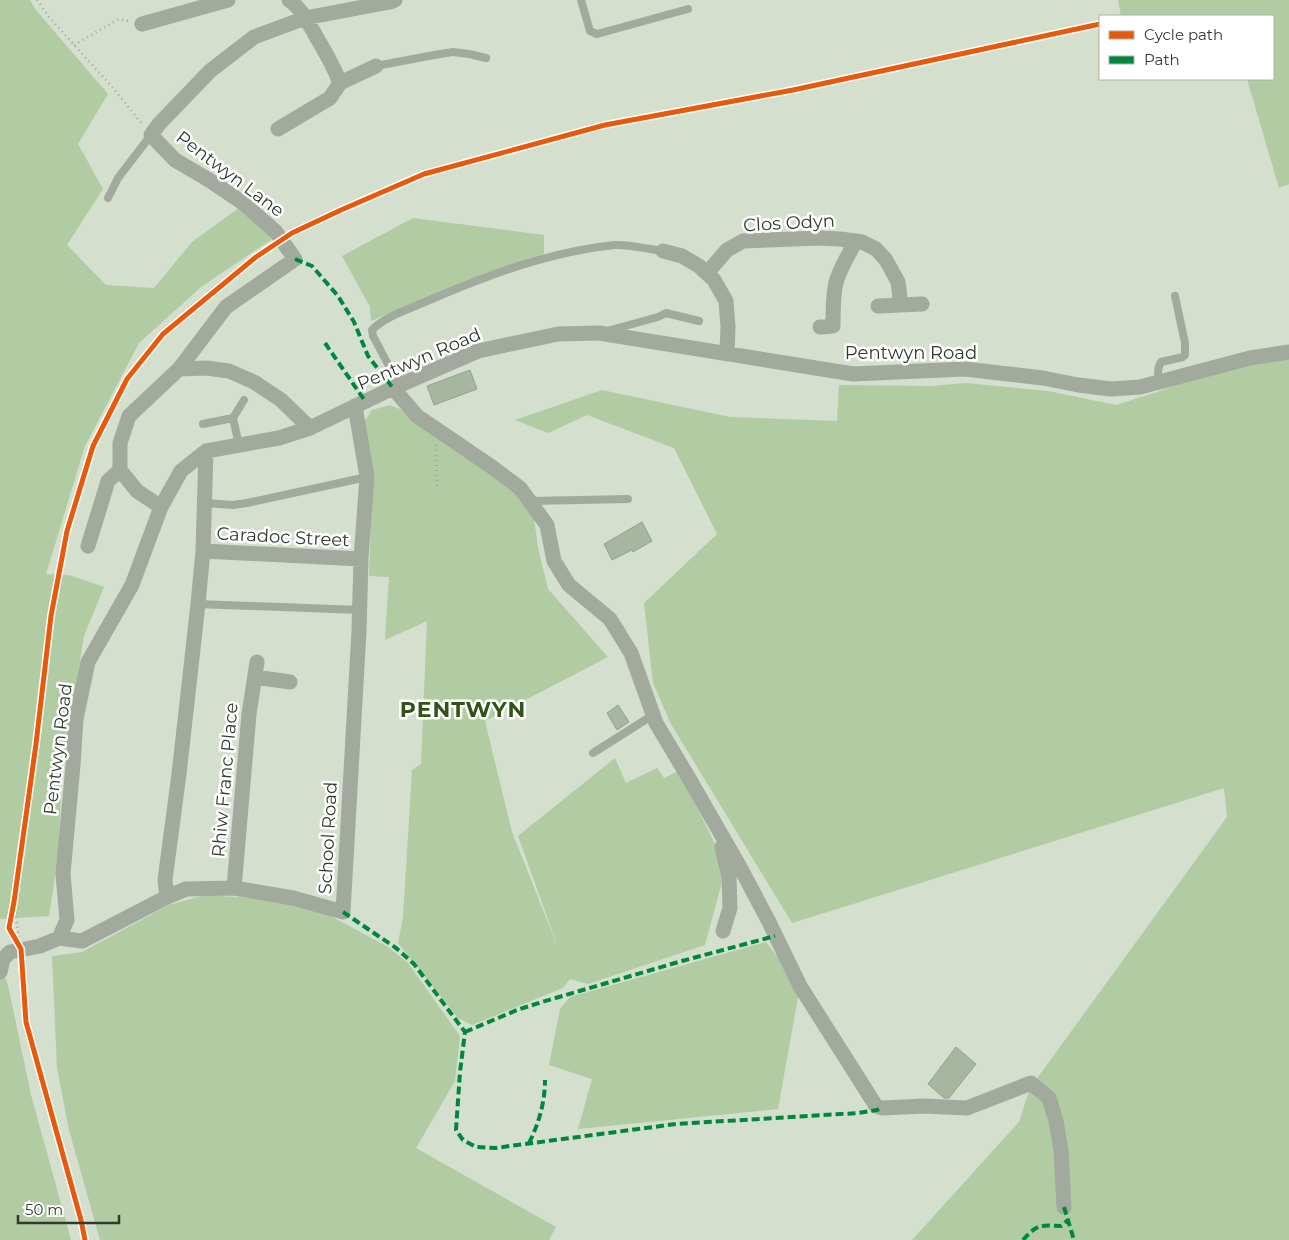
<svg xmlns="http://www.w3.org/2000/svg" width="1289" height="1240" viewBox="0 0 1289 1240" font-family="Montserrat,sans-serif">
<rect width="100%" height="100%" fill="#d4dfce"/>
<path fill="#b1cba3" d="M0,0H30L36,10L108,94L78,144L103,189L67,245L106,285L154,288L192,242L240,207L275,237L201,287L139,343L85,446L46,574L69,575L104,587L84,636L62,772L58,858L49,916L0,919Z
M1118,0H1289V184L1279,188L1247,79H1273V16H1121Z
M413,218L544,235V254L465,281L371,321L370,307L342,256Z
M1289,358V1240H912L1019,1122L1030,1088L1227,817L1224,788L792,923L671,724L653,683L644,603L717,534L674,448L587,415L548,433L515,420L602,390L730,417L837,421L839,385L931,386L966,383L1048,391L1116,405L1157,392L1198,376Z
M390,405L400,409L412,420L509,480L533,510L538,548L548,589L608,657L485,721L512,832L559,950L518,836L615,758L626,783L657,768L664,778L679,771L718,850L722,882L705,945L588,984L570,979L563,988L472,1025L458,1018L398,943L403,917L412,770L421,764L427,621L385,640L389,577L369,576L373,475L363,424L372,410Z
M205,895L268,899L327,914L388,947L408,963L460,1036L455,1081L416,1148L556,1227L549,1240H100L69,1130L57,1068L52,956L82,952L169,905Z
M766,942L800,986L778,1109L578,1129L592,1079L549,1065L560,1009L570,997Z
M0,965L8,985L31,1095L71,1240H0Z"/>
<path fill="#a7b69e" stroke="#979f93" d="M470,370L477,389L434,405L427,386Z
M642,522L652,541L633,552L632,550L612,560L604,544Z
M618,705L629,722L617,730L607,713Z
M956,1047L976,1064L949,1098H944L928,1084Z"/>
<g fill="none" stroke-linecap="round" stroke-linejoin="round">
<path stroke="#9fa79b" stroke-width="2.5" stroke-dasharray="1 4" stroke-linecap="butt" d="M37,0L49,17L113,88L143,125
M74,45L119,19L128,21
M436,445L437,488
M14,902L19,938"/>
<path stroke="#a2aa9d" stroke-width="8" d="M581,0L590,31L597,34L688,9
M376,66L434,55L453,52L469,54L486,58
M108,198L118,178L151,135
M607,331L658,317L666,313L699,321
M1159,382C1158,375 1157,368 1161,362L1183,357L1185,355V343L1175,296
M399,385L373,336L372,330C384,317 409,309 425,302C485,276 548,252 614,245C626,244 649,249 663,251
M233,418L239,445
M203,424L233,418L244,400
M530,501L628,499
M205,503L233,505L247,503L367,477
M198,604L360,610
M593,753L653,715"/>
<path stroke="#a2aa9d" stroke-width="15" d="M289,0C302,9 309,24 317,38C326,53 334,67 340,83L376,66
M142,24L228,0
M278,129L330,98L340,83
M663,251L682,256L699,266L714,280L726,301L728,327L727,354
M707,273L727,250L743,241L820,238L840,239L862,242L876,249L886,260L898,282L901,305
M878,306L922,304
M820,327L833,326C833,313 833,300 835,287C838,271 848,256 856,241
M179,369L206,368L229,371L254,382L281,400L310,428
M393,388L417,416L492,467L520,488L547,525L554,561L569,585L610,619L631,653L656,723L690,780L741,869L768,920L800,986L876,1106L882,1108L924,1106L967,1108L1031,1083L1049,1098L1056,1121L1061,1150L1064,1207
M161,507L137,491L120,470V443L129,416L179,369L226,307L295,259L276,232L243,203L209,180L175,160L151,135L159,124L210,71L254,37L305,18L390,2L395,0
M88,546L108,481L120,470
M203,551L361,559
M255,677L290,682
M722,847L729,877L730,908L723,931
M234,888L249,714L257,662
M167,897L165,880L179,774L198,604L203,551L206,451
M59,938L67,920L63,874L73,765L76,719L88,662L132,585L161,507L181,471L206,451L279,438L310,428L393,388L478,351L558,334L599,333L853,374L965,369L1043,378L1078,385L1111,389L1140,387L1250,358L1289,352
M0,972L3,959L10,952L40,946L59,938L82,941L167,897L186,889L234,888L293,898L343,912L359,631L361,559L367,477L355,406"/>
<path stroke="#00873e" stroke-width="4" stroke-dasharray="8 4" stroke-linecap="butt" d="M295,259L312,266L338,296L354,322L368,356L393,388
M325,343L365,401
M343,912L396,948L414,964L465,1032L460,1072L456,1130L463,1140L476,1147L495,1148L676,1124L858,1113L877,1110L882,1108
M465,1032L517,1010L542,1002L682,961L775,936
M529,1143C539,1123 545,1102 545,1080
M1064,1207L1074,1240
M1023,1240C1037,1224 1041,1225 1061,1226L1068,1220"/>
<defs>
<path id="cycleway" d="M85,1240L81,1220L26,1022L21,949L9,928L14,902L36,744L51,616L67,531L93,446L127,379L163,334L256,257L292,233L341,210L424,174L605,125L793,90L1100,24"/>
</defs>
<use href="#cycleway" stroke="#fff" stroke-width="8"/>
<use href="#cycleway" stroke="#e8590c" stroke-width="5"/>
</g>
<g text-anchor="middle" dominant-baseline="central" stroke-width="5" stroke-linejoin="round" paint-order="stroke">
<g font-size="18" fill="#32392e" stroke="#fff">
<text transform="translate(230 174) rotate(37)">Pentwyn Lane</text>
<text transform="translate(789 223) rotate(-3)">Clos Odyn</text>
<text x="911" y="353">Pentwyn Road</text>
<text transform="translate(419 359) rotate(-23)">Pentwyn Road</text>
<text transform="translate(283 537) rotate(3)">Caradoc Street</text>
<text transform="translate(58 749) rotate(-83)">Pentwyn Road</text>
<text transform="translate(225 780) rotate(-85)">Rhiw Franc Place</text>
<text transform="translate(328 838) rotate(-87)">School Road</text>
</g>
<g font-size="22" font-weight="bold" letter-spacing="1" fill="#2f5415" stroke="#fff">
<text x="463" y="709">PENTWYN</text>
</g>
</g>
<rect x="1099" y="15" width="175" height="65" fill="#ffffff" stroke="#adb0ab"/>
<rect x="1109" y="31" width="25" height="8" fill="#e8590c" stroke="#adb0ab"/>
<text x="1144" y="40" font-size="15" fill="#32392e">Cycle path</text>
<rect x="1109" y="56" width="25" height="8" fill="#00873e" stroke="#adb0ab"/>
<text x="1144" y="65" font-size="15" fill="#32392e">Path</text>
<path d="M18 1215v8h101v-8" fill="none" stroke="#32392e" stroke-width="2.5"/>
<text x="25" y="1215" font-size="15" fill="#32392e" stroke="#ffffff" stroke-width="4" paint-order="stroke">50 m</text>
</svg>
